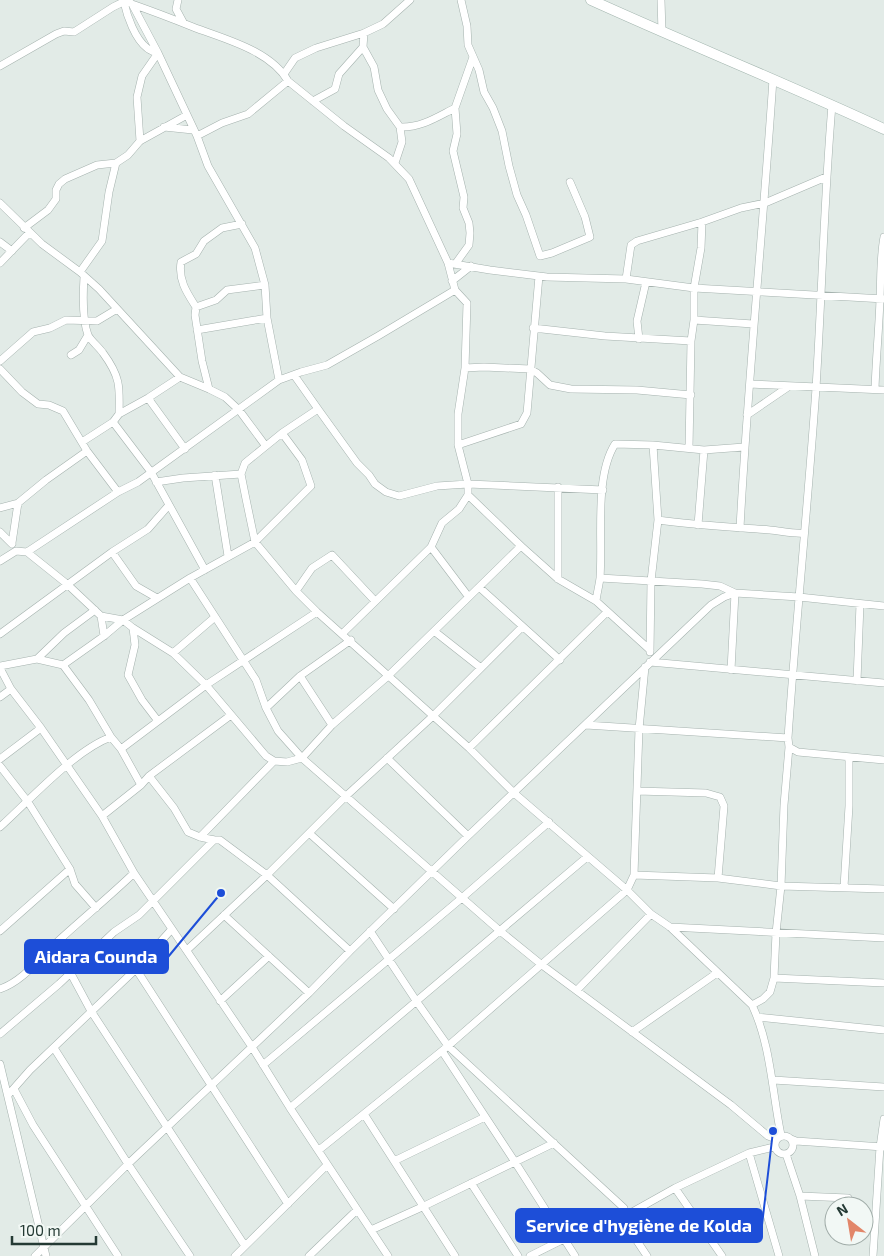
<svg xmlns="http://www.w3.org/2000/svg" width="884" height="1256" viewBox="0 0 884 1256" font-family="'Exo 2',sans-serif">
<rect width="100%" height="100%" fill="#e2ebe7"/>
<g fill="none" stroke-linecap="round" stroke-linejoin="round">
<defs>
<path id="street" d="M178,0L176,9L183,22
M461,0L467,26L468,45L479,70L484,92L493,108L502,131L509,166L517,195L526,215L540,256L552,253L590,237L585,217L570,182
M661,0L662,32
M124,2C127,16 135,39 147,48C150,51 155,52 158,53L142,76L137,97L140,141
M132,4C152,11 173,19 193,27C224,39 270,50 288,81L344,126L389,158L409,179L448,263L455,290L467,303L465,368L458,414V445L468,484V495L521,546L558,579L596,601L650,650
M364,33L363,47L374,67L378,90L387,109L400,127L402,142L395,163
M0,66L56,34L64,31L74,32L113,7L127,0
M284,74L295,58L316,48L364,33L383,24L410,0
M313,101L335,89L339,74L363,47
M164,127L193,130
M400,127C421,128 437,117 455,108
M197,136L222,123L248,114L288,81
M0,203L42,244L80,272L99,289L180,377L209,389L225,397L239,410L265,445
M24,228L48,210L56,199V190L59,184L65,179L97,165L116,163
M0,242L12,251
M0,263L29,233
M448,263L490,270L547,277L626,279L694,288L884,299
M456,263L469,245L470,233L469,223L463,208L464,197L453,151L457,134L455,108L473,57
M80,272L102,241L109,192L116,163L128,155L140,141L187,115
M84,277C83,293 82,319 88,335C91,341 99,347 103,353C120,376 120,386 119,414
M626,279L631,245L637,241L702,222L741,208L765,203L826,177
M452,281L471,266
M196,307C187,293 178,280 181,262L196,254L204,241L222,228L242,224
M694,320L753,324
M533,328L605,336L691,341
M197,330L267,318
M639,339L637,321L646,282
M71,355L79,350L88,335
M0,361L33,332L50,328L66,320L97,321L117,309
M465,368L484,367L530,369L537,373L550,385L571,389L637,390L691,395
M0,369L22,392L38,404L49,405L63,411L87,451L118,492
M294,375L318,409
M180,377L148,398L119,414L113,422L151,472L205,570
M279,380L301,372L327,365L378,336L455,290
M750,384L884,390
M209,389L202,361L195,315L196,307L216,300L227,290L265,285
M875,389C876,359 879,329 880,299C881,278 880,258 884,237
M148,398L185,449
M747,415L788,387
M282,433L318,409L357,463L369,475L375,484L386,492L399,496L437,486L468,484L603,490
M82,442L113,422
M458,445L521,424L527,413L539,276
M689,448L691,341L694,320V288L701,248L702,222
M215,475L228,556
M156,482L183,478L241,474
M558,487V579
M0,508L18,503L46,480L87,451
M658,520C695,525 732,527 770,530C782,531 792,534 804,533
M698,525L704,450
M740,528C748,378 763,229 773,79
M0,532L12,544
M12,543L18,503
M431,547L468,596
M27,552L118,492L138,482L279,380L267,318L265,285L255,248L208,166L197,136L158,53L132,4L127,0
M112,552L136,586L157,598
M0,561L16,551L27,552L67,584L101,616L123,620L133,628L173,653L206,685L266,756L274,761L287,762L302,758L332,725L388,676L521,546
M190,578L256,680L266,708L278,731L302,758L500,931L542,965L731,1105L768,1136L776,1139
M600,578L702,584L720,586L735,593L731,670
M479,587L560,660
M296,591L312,568L332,555L375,601
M596,601C597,593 599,586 600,578C603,539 594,477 615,444L653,445L704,450L744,447
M101,616L104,636
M133,628L135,645L128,675L142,700L158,721
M434,631L481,668
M343,633L431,547L442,523L459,509L468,495
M0,634L112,552L148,529L169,505
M650,652L651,581L658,520L653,445
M173,653L215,617
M37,659L64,633L95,610
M650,662L884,683
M63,665L89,700L111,737
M0,666L37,659L63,665L104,636L123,620L190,578L255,542L311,486L302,460L282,433L245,463L241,474L246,499L255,542L296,591L317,612L469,748L514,793L627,890L651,914L670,927L752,1005C771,1045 772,1092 781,1135
M0,668L11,689L41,728L102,816L134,873L252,1047L290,1108L388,1256
M300,676L332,725
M857,681L860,604
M0,697L11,689
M266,708L300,676L351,640
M586,725L788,738
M789,747L798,752L884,760
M469,748L607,612
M121,749L206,685L317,612
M387,758L468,836
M0,759L41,728
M0,766L28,802L70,869L75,884L96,908
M149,776L174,808L188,832L200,837L214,840H220L267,875L350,951
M637,791L706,793L720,797L724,806L718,878
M102,816L141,785L149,776L231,715
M0,827C30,800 75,750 111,737L121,749L141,785
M309,833L394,909
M200,837L274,761
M634,875L718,878L781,886L884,889
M844,887L849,806V757
M224,915L309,993
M670,927L884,938
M0,931L70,869
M370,931L417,1002L448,1046L624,1208L627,1226L647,1256
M55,944L91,1011L245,1246
M187,950L267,875L345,797L433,716L522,627
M136,969L288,1204
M774,978L884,983
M0,989C23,981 39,959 56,943C82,919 109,897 134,873
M577,990L651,914
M220,1001L269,956
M752,1005L763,999L770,992L774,978L776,933L781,886L784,805L789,747L788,738C796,621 808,504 816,388C822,293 824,199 832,105
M757,1017L884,1030
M632,1032L717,973
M0,1034L59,984L114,932L139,915L214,840
M54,1048L128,1164L190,1256
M442,1051L515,1162L575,1256
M0,1064L46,1256
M263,1065L463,897L549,822
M773,1080L884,1087
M14,1089L33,1125L118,1256
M8,1095L30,1070L136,969L171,930
M290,1108L587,857
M364,1114L455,1256
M775 1145a9 9 0 1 1 18 0a9 9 0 1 1-18 0Z
M791,1139L796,1141L883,1147
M319,1150L448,1046L627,890L634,875L639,729L645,667
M749,1153L779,1256
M786,1154L800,1196L815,1256
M394,1161L485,1117
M471,1183L518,1256
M675,1188L722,1256
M800,1196L848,1198
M371,1230L422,1207L554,1143
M35,1256L128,1164L309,993L350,951L468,836L711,605L724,597L735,593L799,597L884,606
M235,1256L327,1165
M309,1256L357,1210
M530,1256L564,1239L625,1216L675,1188L749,1153L774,1147
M873,1256L880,1147L884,1119"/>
<path id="secondary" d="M591,0C688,44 787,84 884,129"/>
</defs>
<use href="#street" stroke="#a5b2ae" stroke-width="8"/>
<use href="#secondary" stroke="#a2b5ae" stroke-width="11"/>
<use href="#street" stroke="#fff" stroke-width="7"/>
<use href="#secondary" stroke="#fff" stroke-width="10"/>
</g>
<path fill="none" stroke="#1d4ed8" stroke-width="2" d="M221 893L168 957M773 1131L762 1225"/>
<g fill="#1d4ed8" stroke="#f2f8f5" stroke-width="2">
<circle cx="221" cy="893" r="5"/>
<circle cx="773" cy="1131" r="5"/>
</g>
<g fill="#1d4ed8" stroke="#1d4ed8" stroke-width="2">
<rect x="25" y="940" width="143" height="33" rx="5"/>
<rect x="516" y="1209" width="246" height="33" rx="5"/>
</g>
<g font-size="18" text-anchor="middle" font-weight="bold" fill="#fff">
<text x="96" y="963">Aidara Counda</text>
<text x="639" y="1232">Service d'hygiène de Kolda</text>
</g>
<g transform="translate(849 1221) rotate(329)"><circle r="24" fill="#f2f8f5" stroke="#a0aca8"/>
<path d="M0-4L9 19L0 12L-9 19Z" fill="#e28669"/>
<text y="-8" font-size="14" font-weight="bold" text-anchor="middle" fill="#243a34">N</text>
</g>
<path d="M12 1236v8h84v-8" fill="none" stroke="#243a34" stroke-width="2.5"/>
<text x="20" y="1236" font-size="15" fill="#243a34" stroke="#f2f8f5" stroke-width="4" paint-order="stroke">100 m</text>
</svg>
